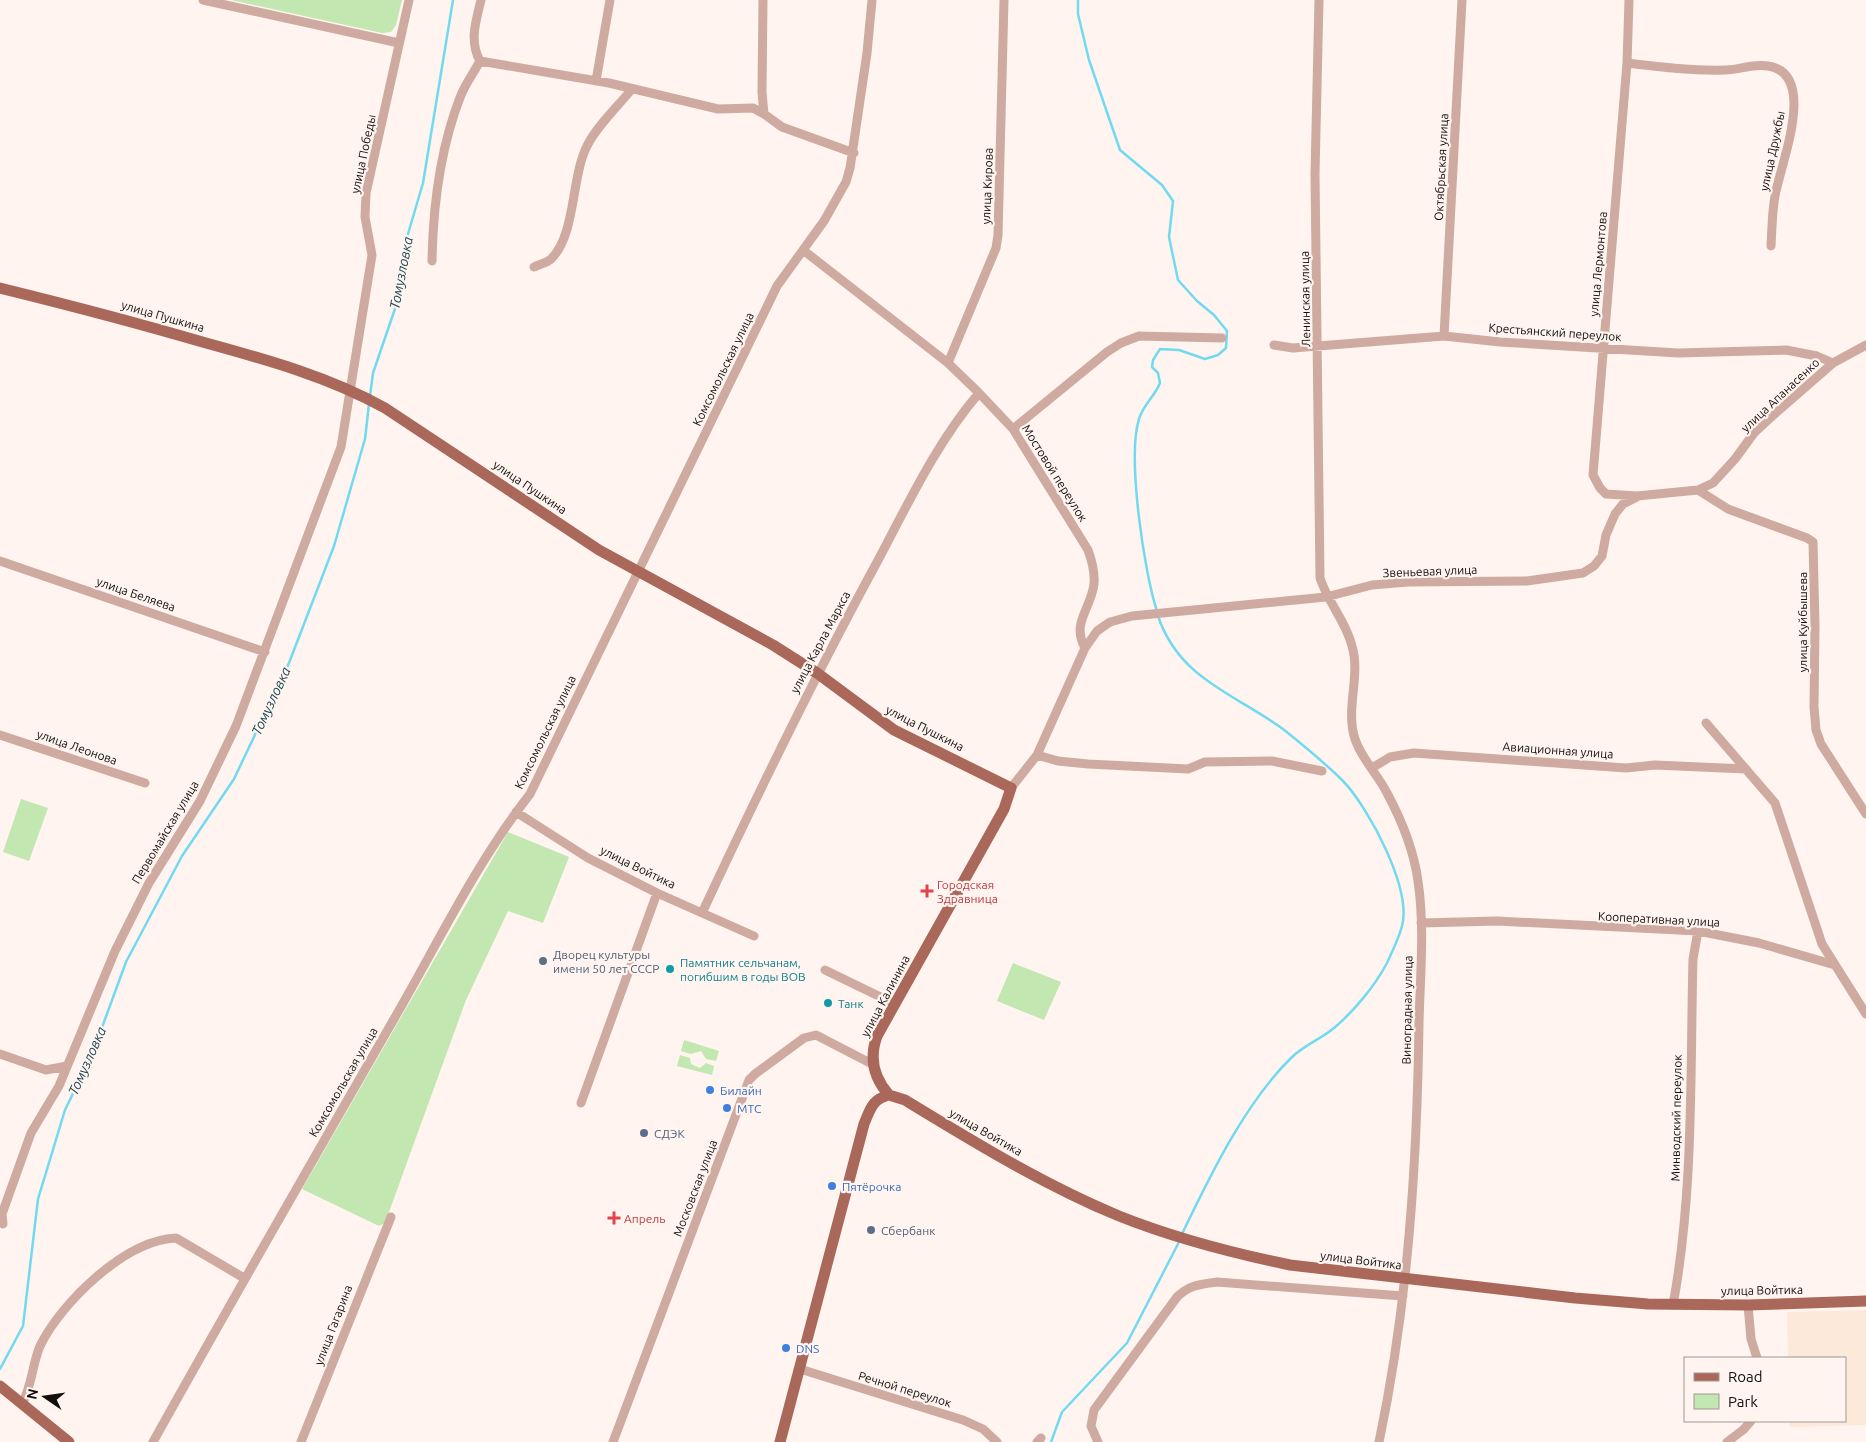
<svg xmlns="http://www.w3.org/2000/svg" width="1866" height="1442" viewBox="0 0 1866 1442" font-family="Ubuntu,sans-serif">
<rect width="100%" height="100%" fill="#fff4ef"/>
<path fill="#fce9d9" d="M1866,1310V1425L1790,1427V1421H1845V1358H1788L1787,1312Z"/>
<path fill="#c2e7b0" d="M231,0H402L396,25L391,32L382,33Z
M21,799L48,808L29,861L3,852Z
M508,832L569,857L543,923L508,911L466,1000L385,1223L379,1226L302,1189Z
M1013,963L1061,982L1044,1020L997,1001Z
M684,1040L719,1051L716,1061L706,1059L701,1051L691,1054L681,1051Z
M680,1055L690,1058L691,1064L700,1068L706,1063L714,1066L712,1075L677,1066Z"/>
<g fill="none" stroke-linecap="round" stroke-linejoin="round">
<path stroke="#71daf1" stroke-width="2.5" d="M1078,0V14L1089,60L1120,150L1162,185L1173,201L1169,237L1178,280L1197,301L1214,315L1227,331L1226,348L1218,355L1205,359L1179,350L1160,349L1153,360L1152,367L1158,373L1160,383C1155,396 1143,405 1139,419C1127,457 1144,572 1157,611
M370,396L373,373L398,300L405,244L423,183L453,0
M1158,616C1179,679 1235,694 1283,729C1303,745 1325,763 1343,781C1369,808 1412,889 1402,926C1399,938 1392,952 1387,963C1375,986 1353,1012 1334,1028C1321,1039 1304,1045 1291,1058C1245,1103 1210,1176 1182,1234
M0,1369L23,1326L38,1199L65,1110L93,1052L126,962L182,856L234,779L289,663L334,546L365,439L369,404
M1051,1442L1062,1412L1127,1343L1179,1242"/>
<path stroke="#cfaaa0" stroke-width="9" d="M203,0L399,43
M763,0L762,92L764,114
M1319,0L1315,174L1320,578C1328,603 1346,621 1352,646C1361,676 1345,709 1355,739C1361,758 1378,775 1387,793C1401,819 1414,852 1418,881C1425,928 1420,977 1419,1024C1417,1164 1408,1305 1379,1442
M1629,0L1627,63L1593,475L1600,488L1606,494L1637,496L1698,490L1713,483L1735,459L1754,433L1769,419L1833,363L1866,345
M480,61L609,83L718,109L753,108L764,114L782,127L854,153
M1627,63C1660,67 1692,71 1726,70C1740,70 1753,63 1768,66C1819,74 1780,165 1775,196C1772,212 1772,229 1771,246
M596,81L610,0
M803,250L948,363L979,393L1013,429L1088,550C1092,561 1095,572 1094,584C1091,609 1071,623 1085,648
M432,261C433,205 440,148 461,95C466,83 474,72 480,61C469,41 476,21 481,0
M534,267C540,264 547,263 551,259C576,235 571,177 587,146C596,127 618,106 632,89
M1444,336L1462,0
M1274,345L1293,348L1444,336L1500,342L1678,353L1786,350L1817,356L1833,363
M948,363L996,248L998,235L1004,0
M1013,429L1107,352L1121,343L1139,336L1222,338
M1698,490L1728,509L1807,538L1813,542L1815,626L1814,707L1816,730L1821,744L1866,814
M0,561L265,652
M1706,723L1775,803L1822,944L1866,1014
M0,735L145,783
M1037,755L1058,761L1088,764L1188,769L1205,762L1272,761L1322,771
M1372,768L1390,757L1414,753L1626,768L1655,765L1746,769
M1011,788L1037,755L1085,648L1097,631L1110,622L1132,616L1326,597L1372,585L1408,582L1527,581L1583,573L1594,566L1602,556L1606,535L1615,514L1623,504L1637,497
M516,812L588,858L657,893L754,936
M702,913C757,795 814,678 876,564C907,506 936,443 979,393
M1421,923L1497,921L1698,931L1759,943L1835,965
M825,970L895,1004
M0,1054L46,1070L67,1066
M581,1103L657,893
M3,1224L2,1214L31,1133L59,1086L115,951L149,883L200,801L236,726L341,447L372,255L365,217L366,193L409,0
M1673,1305C1694,1191 1690,1074 1693,959L1698,931
M1748,1305L1751,1339L1757,1358
M800,1369L963,1420L983,1429L997,1442
M22,1404C32,1386 32,1365 40,1346C61,1303 125,1240 176,1238L244,1278
M153,1442C232,1300 313,1160 394,1019C438,943 476,863 530,794L777,286L824,221L846,182L850,168L867,53L872,0
M301,1442L391,1217
M613,1442L749,1080L755,1074L804,1038L816,1035L874,1065
M1037,1442L1041,1438
M1098,1442L1091,1426L1094,1410L1177,1297C1189,1285 1200,1284 1217,1282L1403,1296
M1727,1442L1743,1430L1751,1421"/>
<path stroke="#a96859" stroke-width="11" d="M0,288C69,305 138,323 206,343C268,360 329,377 385,408L599,550L773,645L817,673L894,730L1011,788L1004,809L877,1036C869,1058 873,1077 889,1095
M889,1095L905,1100C974,1142 1044,1185 1119,1216C1174,1238 1232,1253 1290,1265L1575,1298L1648,1304L1748,1305L1866,1301
M0,1386L69,1442
M780,1442L864,1124C870,1110 872,1099 889,1095"/>
</g>
<g fill="#e0444e" stroke="#fff4ef" stroke-width="2">
<path d="M924.5 883.5h5v5h5v5h-5v5h-5v-5h-5v-5h5z"/>
<path d="M611.5 1210.5h5v5h5v5h-5v5h-5v-5h-5v-5h5z"/>
</g>
<g fill="#5c6f8a" stroke="#fff4ef" stroke-width="2">
<circle cx="543" cy="961" r="5"/>
<circle cx="644" cy="1133" r="5"/>
<circle cx="871" cy="1230" r="5"/>
</g>
<g fill="#0f9aa8" stroke="#fff4ef" stroke-width="2">
<circle cx="670" cy="969" r="5"/>
<circle cx="828" cy="1003" r="5"/>
</g>
<g fill="#3f7fe0" stroke="#fff4ef" stroke-width="2">
<circle cx="710" cy="1090" r="5"/>
<circle cx="727" cy="1108" r="5"/>
<circle cx="832" cy="1186" r="5"/>
<circle cx="786" cy="1348" r="5"/>
</g>
<g text-anchor="middle" dominant-baseline="central" stroke-width="4.5" stroke-linejoin="round" paint-order="stroke">
<g font-size="12" fill="#110e0c" stroke="#fff4ef">
<text transform="translate(1772 151) rotate(-78)">улица Дружбы</text>
<text transform="translate(363 154) rotate(-78)">улица Победы</text>
<text transform="translate(1441 167) rotate(-87)">Октябрьская улица</text>
<text transform="translate(987 186) rotate(-88)">улица Кирова</text>
<text transform="translate(1598 264) rotate(-85)">улица Лермонтова</text>
<text transform="translate(1305 299) rotate(-91)">Ленинская улица</text>
<text transform="translate(163 316) rotate(16)">улица Пушкина</text>
<text transform="translate(1555 332) rotate(4)">Крестьянский переулок</text>
<text transform="translate(723 369) rotate(-64)">Комсомольская улица</text>
<text transform="translate(1780 395) rotate(-43)">улица Апанасенко</text>
<text transform="translate(1055 473) rotate(58)">Мостовой переулок</text>
<text transform="translate(530 487) rotate(34)">улица Пушкина</text>
<text transform="translate(1430 571) rotate(-2)">Звеньевая улица</text>
<text transform="translate(136 594) rotate(19)">улица Беляева</text>
<text transform="translate(1802 622) rotate(-90)">улица Куйбышева</text>
<text transform="translate(820 642) rotate(-62)">улица Карла Маркса</text>
<text transform="translate(925 728) rotate(27)">улица Пушкина</text>
<text transform="translate(545 732) rotate(-64)">Комсомольская улица</text>
<text transform="translate(77 747) rotate(19)">улица Леонова</text>
<text transform="translate(1558 750) rotate(4)">Авиационная улица</text>
<text transform="translate(165 832) rotate(-59)">Первомайская улица</text>
<text transform="translate(638 867) rotate(26)">улица Войтика</text>
<text transform="translate(1659 919) rotate(3)">Кооперативная улица</text>
<text transform="translate(885 996) rotate(-62)">улица Калинина</text>
<text transform="translate(1407 1010) rotate(-89)">Виноградная улица</text>
<text transform="translate(343 1082) rotate(-60)">Комсомольская улица</text>
<text transform="translate(1676 1118) rotate(-89)">Минводский переулок</text>
<text transform="translate(986 1132) rotate(30)">улица Войтика</text>
<text transform="translate(695 1188) rotate(-69)">Московская улица</text>
<text transform="translate(1361 1260) rotate(7)">улица Войтика</text>
<text transform="translate(1762 1290) rotate(-1)">улица Войтика</text>
<text transform="translate(333 1325) rotate(-69)">улица Гагарина</text>
<text transform="translate(905 1389) rotate(17)">Речной переулок</text>
</g>
<g font-size="12" fill="#be3a42" stroke="#fff4ef" text-anchor="start">
<text x="937" y="884">Городская<tspan x="937" dy="14">Здравница</tspan></text>
<text x="624" y="1218">Апрель</text>
</g>
<g font-size="12" fill="#4e5e75" stroke="#fff4ef" text-anchor="start">
<text x="553" y="954">Дворец культуры<tspan x="553" dy="14">имени 50 лет СССР</tspan></text>
<text x="654" y="1133">СДЭК</text>
<text x="881" y="1230">Сбербанк</text>
</g>
<g font-size="12" fill="#0d838f" stroke="#fff4ef" text-anchor="start">
<text x="680" y="962">Памятник сельчанам,<tspan x="680" dy="14">погибшим в годы ВОВ</tspan></text>
<text x="838" y="1003">Танк</text>
</g>
<g font-size="12" fill="#366cbe" stroke="#fff4ef" text-anchor="start">
<text x="720" y="1090">Билайн</text>
<text x="737" y="1108">МТС</text>
<text x="842" y="1186">Пятёрочка</text>
<text x="796" y="1348">DNS</text>
</g>
<g font-size="14" font-style="italic" fill="#1b4a54" stroke="#fff4ef">
<text transform="translate(401 273) rotate(-79)">Томузловка</text>
<text transform="translate(271 701) rotate(-65)">Томузловка</text>
<text transform="translate(87 1061) rotate(-66)">Томузловка</text>
</g>
</g>
<rect x="1684" y="1357" width="162" height="65" fill="#fff4ef" stroke="#a09894"/>
<rect x="1694" y="1373" width="25" height="8" fill="#a96859" stroke="#a09894"/>
<text x="1728" y="1382" font-size="15" fill="#110e0c">Road</text>
<rect x="1694" y="1394" width="25" height="15" fill="#c2e7b0" stroke="#a09894"/>
<text x="1728" y="1407" font-size="15" fill="#110e0c">Park</text>
<g transform="translate(45 1397) rotate(283)" stroke="#fff4ef" stroke-width="4" paint-order="stroke">
<path d="M0-4L9 19L0 12L-9 19Z" fill="#110e0c"/>
<text y="-8" font-size="14" font-weight="bold" text-anchor="middle" fill="#110e0c">N</text>
</g>
</svg>
